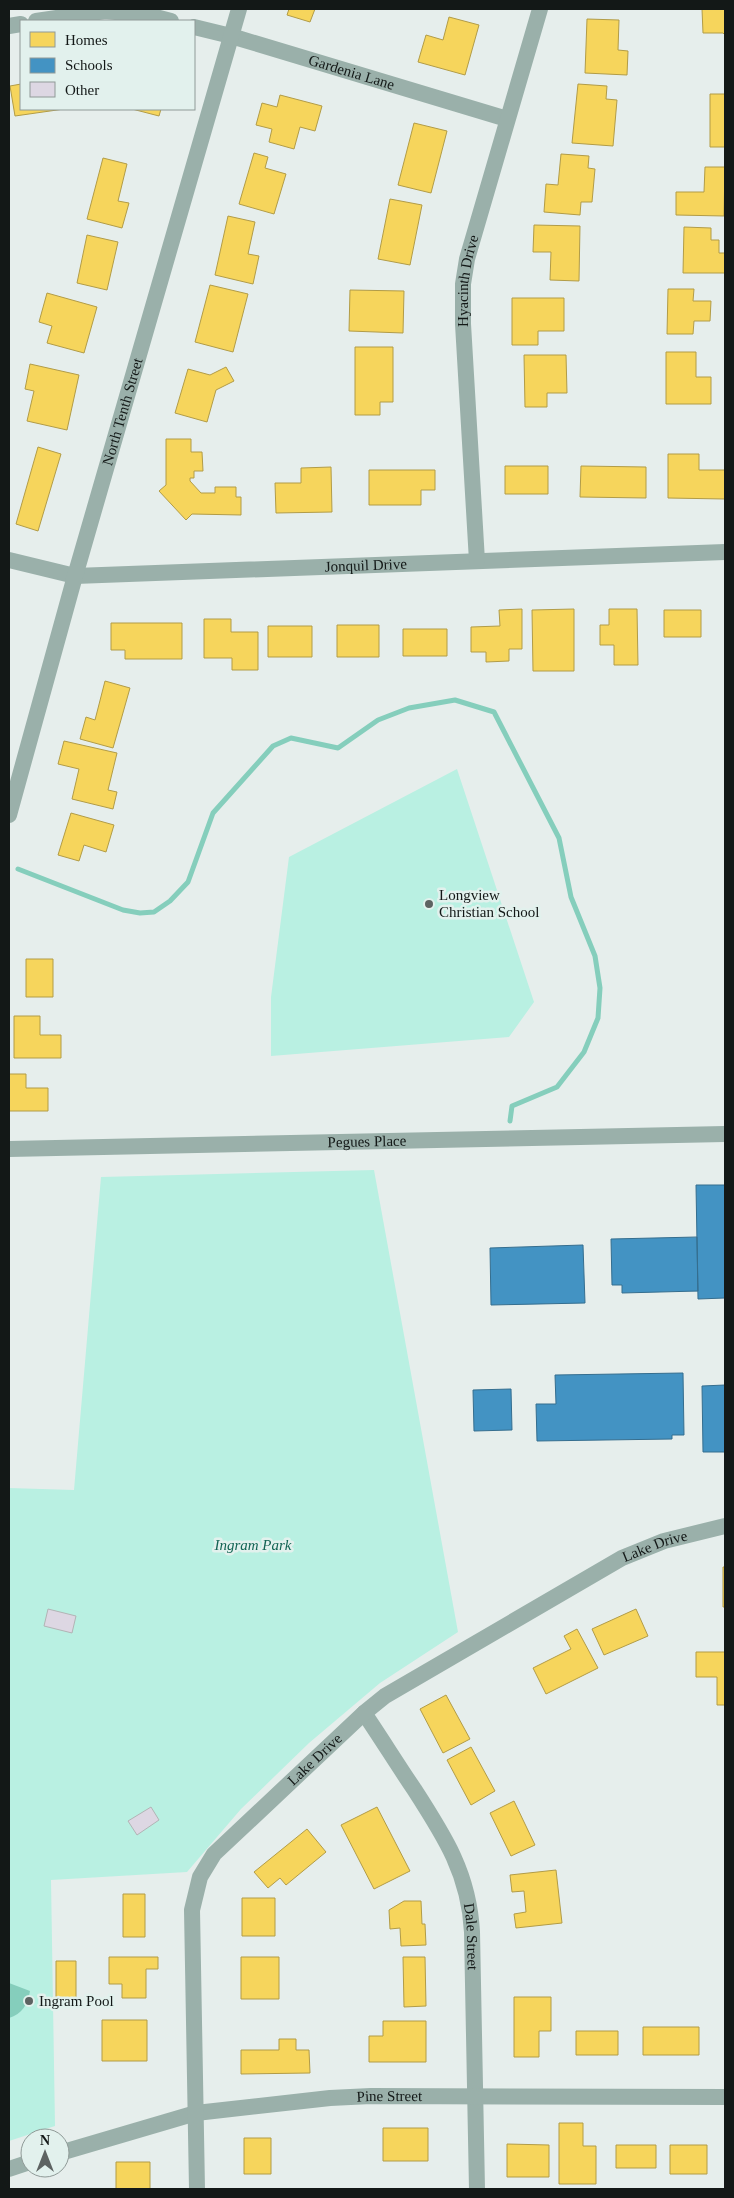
<svg xmlns="http://www.w3.org/2000/svg" width="734" height="2198" viewBox="0 0 734 2198" font-family="'Times New Roman',serif">
<rect width="100%" height="100%" fill="#e6eeec"/>
<path fill="#b9f0e2" d="M457,769L534,1002L509,1037L271,1056V997L289,857Z
M374,1170L458,1632L380,1683L309,1743L241,1809L187,1872L51,1880L55,2126L9,2141V1488L74,1490L101,1177Z"/>
<path fill="#85cebc" d="M9,1983L30,1991C28,2004 22,2014 9,2018Z"/>
<path fill="#f6d55c" stroke="#b29c47" d="M289,9H315L310,22L287,15Z
M702,9H725V35L723,33H703Z
M449,17L479,25L465,75L418,62L426,35L443,40Z
M587,19L619,20L618,50L628,51L627,75L585,73Z
M21,84V109H64L15,116L10,86Z
M578,84L607,86L606,99L617,100L613,146L572,143Z
M710,94H725V147H710Z
M280,95L322,106L315,131L300,127L294,149L269,142L272,129L256,125L262,103L277,107Z
M132,109H161L159,116Z
M414,123L447,131L431,193L398,185Z
M254,153L268,157L265,168L286,174L274,214L239,204Z
M561,154L589,156L588,168L595,169L592,202H581L580,215L544,212L546,184L558,185Z
M103,158L127,164L118,201L129,203L122,228L87,219Z
M705,167H725L724,216L676,215V192H704Z
M390,199L422,205L410,265L378,259Z
M228,216L255,222L248,254L259,256L253,284L215,275Z
M534,225L580,226L579,281L550,280L551,252H533Z
M684,227L711,228V240H719V253H725V273H683Z
M87,235L118,242L107,290L77,283Z
M210,285L248,294L233,352L195,342Z
M668,289H694L693,301H711L710,321H694L693,334H667Z
M350,290L404,291L403,333L349,331Z
M47,293L97,307L84,353L47,343L52,326L39,322Z
M512,298H564V331H538V345H512Z
M355,347H393V402H380V415H355Z
M666,352H696V377H711V404H666Z
M524,355H566L567,393H547V407H525Z
M30,364L79,375L67,430L27,421L34,391L25,389Z
M226,367L234,381L216,390L207,422L175,413L188,369L210,375Z
M166,439H191V452H202L203,471H194V478H190V481L201,493H215V487H236V497H241V515L192,514L186,520L159,491L166,485Z
M38,447L61,454L38,531L16,524Z
M668,454H699V470H725V499L668,498Z
M505,466H548V494H505Z
M581,466L646,467V498L580,497Z
M331,467L332,512L276,513L275,483H301V468Z
M369,470H435V490H421V505H369Z
M522,609V649H509V661L486,662V652H471V627L500,626L499,610Z
M574,609V671H533L532,610Z
M609,609H637L638,665H614V645H600V625H609Z
M664,610H701V637H664Z
M204,619H231V632H258V670H232V658H204Z
M111,623H182V659H125V650H111Z
M337,625H379V657H337Z
M268,626H312V657H268Z
M403,629H447V656H403Z
M105,681L130,688L113,748L80,739L86,717L95,720Z
M64,741L117,753L108,790L117,792L113,809L72,799L79,769L58,764Z
M71,813L114,825L106,852L84,845L79,861L58,855Z
M26,959H53V997H26Z
M14,1016H40V1035H61V1058H14Z
M9,1074H26V1088H48V1111H9Z
M723,1567H725V1607H723Z
M636,1609L648,1636L604,1655L592,1629Z
M577,1629L598,1668L546,1694L533,1668L571,1649L564,1636Z
M696,1652H725V1705H717V1677H696Z
M446,1695L470,1739L443,1753L420,1709Z
M471,1747L495,1791L471,1805L447,1760Z
M514,1801L535,1845L511,1856L490,1813Z
M377,1807L410,1871L374,1889L341,1825Z
M307,1829L326,1852L286,1885L280,1878L268,1888L254,1872Z
M556,1870L562,1923L516,1928L514,1914L526,1912L524,1891L512,1892L510,1875Z
M123,1894H145V1937H123Z
M242,1898H275V1936H242Z
M404,1901H421L422,1924H425L426,1945L401,1946L400,1928L390,1929L389,1910Z
M109,1957H158V1969H146V1998H122V1984H109Z
M241,1957H279V1999H241Z
M403,1957H425L426,2006L404,2007Z
M56,1961H76V2006H56Z
M514,1997H551V2031H539V2057H514Z
M102,2020H147V2061H102Z
M383,2021H426V2062H369V2036H383Z
M643,2027H699V2055H643Z
M576,2031H618V2055H576Z
M279,2039H296V2050H309L310,2073L241,2074V2050H279Z
M559,2123H583V2146H596V2184H559Z
M383,2128H428V2161H383Z
M244,2138H271V2174H244Z
M507,2144L549,2145V2177H507Z
M616,2145H656V2168H616Z
M670,2145H707V2174H670Z
M116,2162H150V2189H116Z"/>
<path fill="#4393c3" stroke="#356e8f" d="M696,1185H725V1298L698,1299Z
M697,1237L698,1291L622,1293V1285H612L611,1239Z
M583,1245L585,1303L491,1305L490,1248Z
M683,1373L684,1435H672V1439L537,1441L536,1404H556L555,1375Z
M725,1385V1452H703L702,1386Z
M511,1389L512,1430L474,1431L473,1390Z"/>
<g fill="none" stroke-linecap="round" stroke-linejoin="round">
<path stroke="#85cebc" stroke-width="5" d="M18,869L123,910L140,913L154,912L170,901L188,882L213,813L273,746L291,738L338,748L378,720L409,708L455,700L494,712L559,838L571,897L595,956L600,988L598,1018L584,1052L557,1087L512,1106L510,1121"/>
</g>
<path fill="#ddd7e3" stroke="#b2b4b5" d="M48,1609L76,1616L72,1633L44,1626Z
M151,1807L159,1820L137,1835L128,1821Z"/>
<g fill="none" stroke-linecap="round" stroke-linejoin="round">
<g stroke="#9ab0aa" stroke-width="16">
<path d="M36,21L105,11L148,15L171,21"/>
<path d="M9,26L21,24"/>
<path id="s1" d="M194,27L231,36L507,119"/>
<path id="s2" d="M9,560L75,576L725,552"/>
<path id="s3" d="M477,561L463,324V284L467,259L540,9"/>
<path id="s4" d="M9,815L75,576L239,9"/>
<path id="s5" d="M9,1149L725,1134"/>
<path id="s6" d="M364,1713C381,1738 397,1764 414,1789C445,1837 469,1874 472,1932L477,2189"/>
<path id="s7" d="M60,2153L196,2113L330,2098L371,2096L725,2097"/>
<path d="M9,2169L30,2162"/>
<path id="s8" d="M197,2189L192,1910L200,1877L214,1854L364,1713L385,1696L622,1558L664,1541L725,1526"/>
</g>
</g>
<g fill="#5d6362" stroke="#e2f1ed" stroke-width="2">
<circle cx="429" cy="904" r="5"/>
<circle cx="29" cy="2001" r="5"/>
</g>
<g text-anchor="middle" dominant-baseline="central" stroke-width="5" stroke-linejoin="round" paint-order="stroke">
<g font-size="15" fill="#131817" stroke="#e2f1ed">
<text stroke="none"><textPath href="#s1" startOffset="164">Gardenia Lane</textPath></text>
<text stroke="none"><textPath href="#s3" startOffset="281">Hyacinth Drive</textPath></text>
<text stroke="none"><textPath href="#s4" startOffset="419">North Tenth Street</textPath></text>
<text stroke="none"><textPath href="#s2" startOffset="359">Jonquil Drive</textPath></text>
<text stroke="none"><textPath href="#s5" startOffset="358">Pegues Place</textPath></text>
<text stroke="none"><textPath href="#s8" startOffset="882">Lake Drive</textPath></text>
<text stroke="none"><textPath href="#s8" startOffset="478">Lake Drive</textPath></text>
<text stroke="none"><textPath href="#s6" startOffset="252">Dale Street</textPath></text>
<text stroke="none"><textPath href="#s7" startOffset="336">Pine Street</textPath></text>
</g>
<g font-size="15" fill="#131817" stroke="#e2f1ed" text-anchor="start">
<text x="439" y="895">Longview<tspan x="439" dy="17">Christian School</tspan></text>
<text x="39" y="2001">Ingram Pool</text>
</g>
<g font-size="15" font-style="italic" fill="#136454" stroke="#e2f1ed">
<text x="253" y="1545">Ingram Park</text>
</g>
</g>
<rect width="734" height="2198" fill="none" stroke="#131817" stroke-width="20"/>
<rect x="20" y="20" width="175" height="90" fill="#e2f1ed" stroke="#8f9a97"/>
<rect x="30" y="32" width="25" height="15" fill="#f6d55c" stroke="#8f9a97"/>
<text x="65" y="45" font-size="15" fill="#131817">Homes</text>
<rect x="30" y="58" width="25" height="15" fill="#4393c3" stroke="#8f9a97"/>
<text x="65" y="70" font-size="15" fill="#131817">Schools</text>
<rect x="30" y="82" width="25" height="15" fill="#ddd7e3" stroke="#8f9a97"/>
<text x="65" y="95" font-size="15" fill="#131817">Other</text>
<g transform="translate(45 2153)"><circle r="24" fill="#e2f1ed" stroke="#8f9a97"/>
<path d="M0-4L9 19L0 12L-9 19Z" fill="#5d6362"/>
<text y="-8" font-size="14" font-weight="bold" text-anchor="middle" fill="#131817">N</text>
</g>
</svg>
